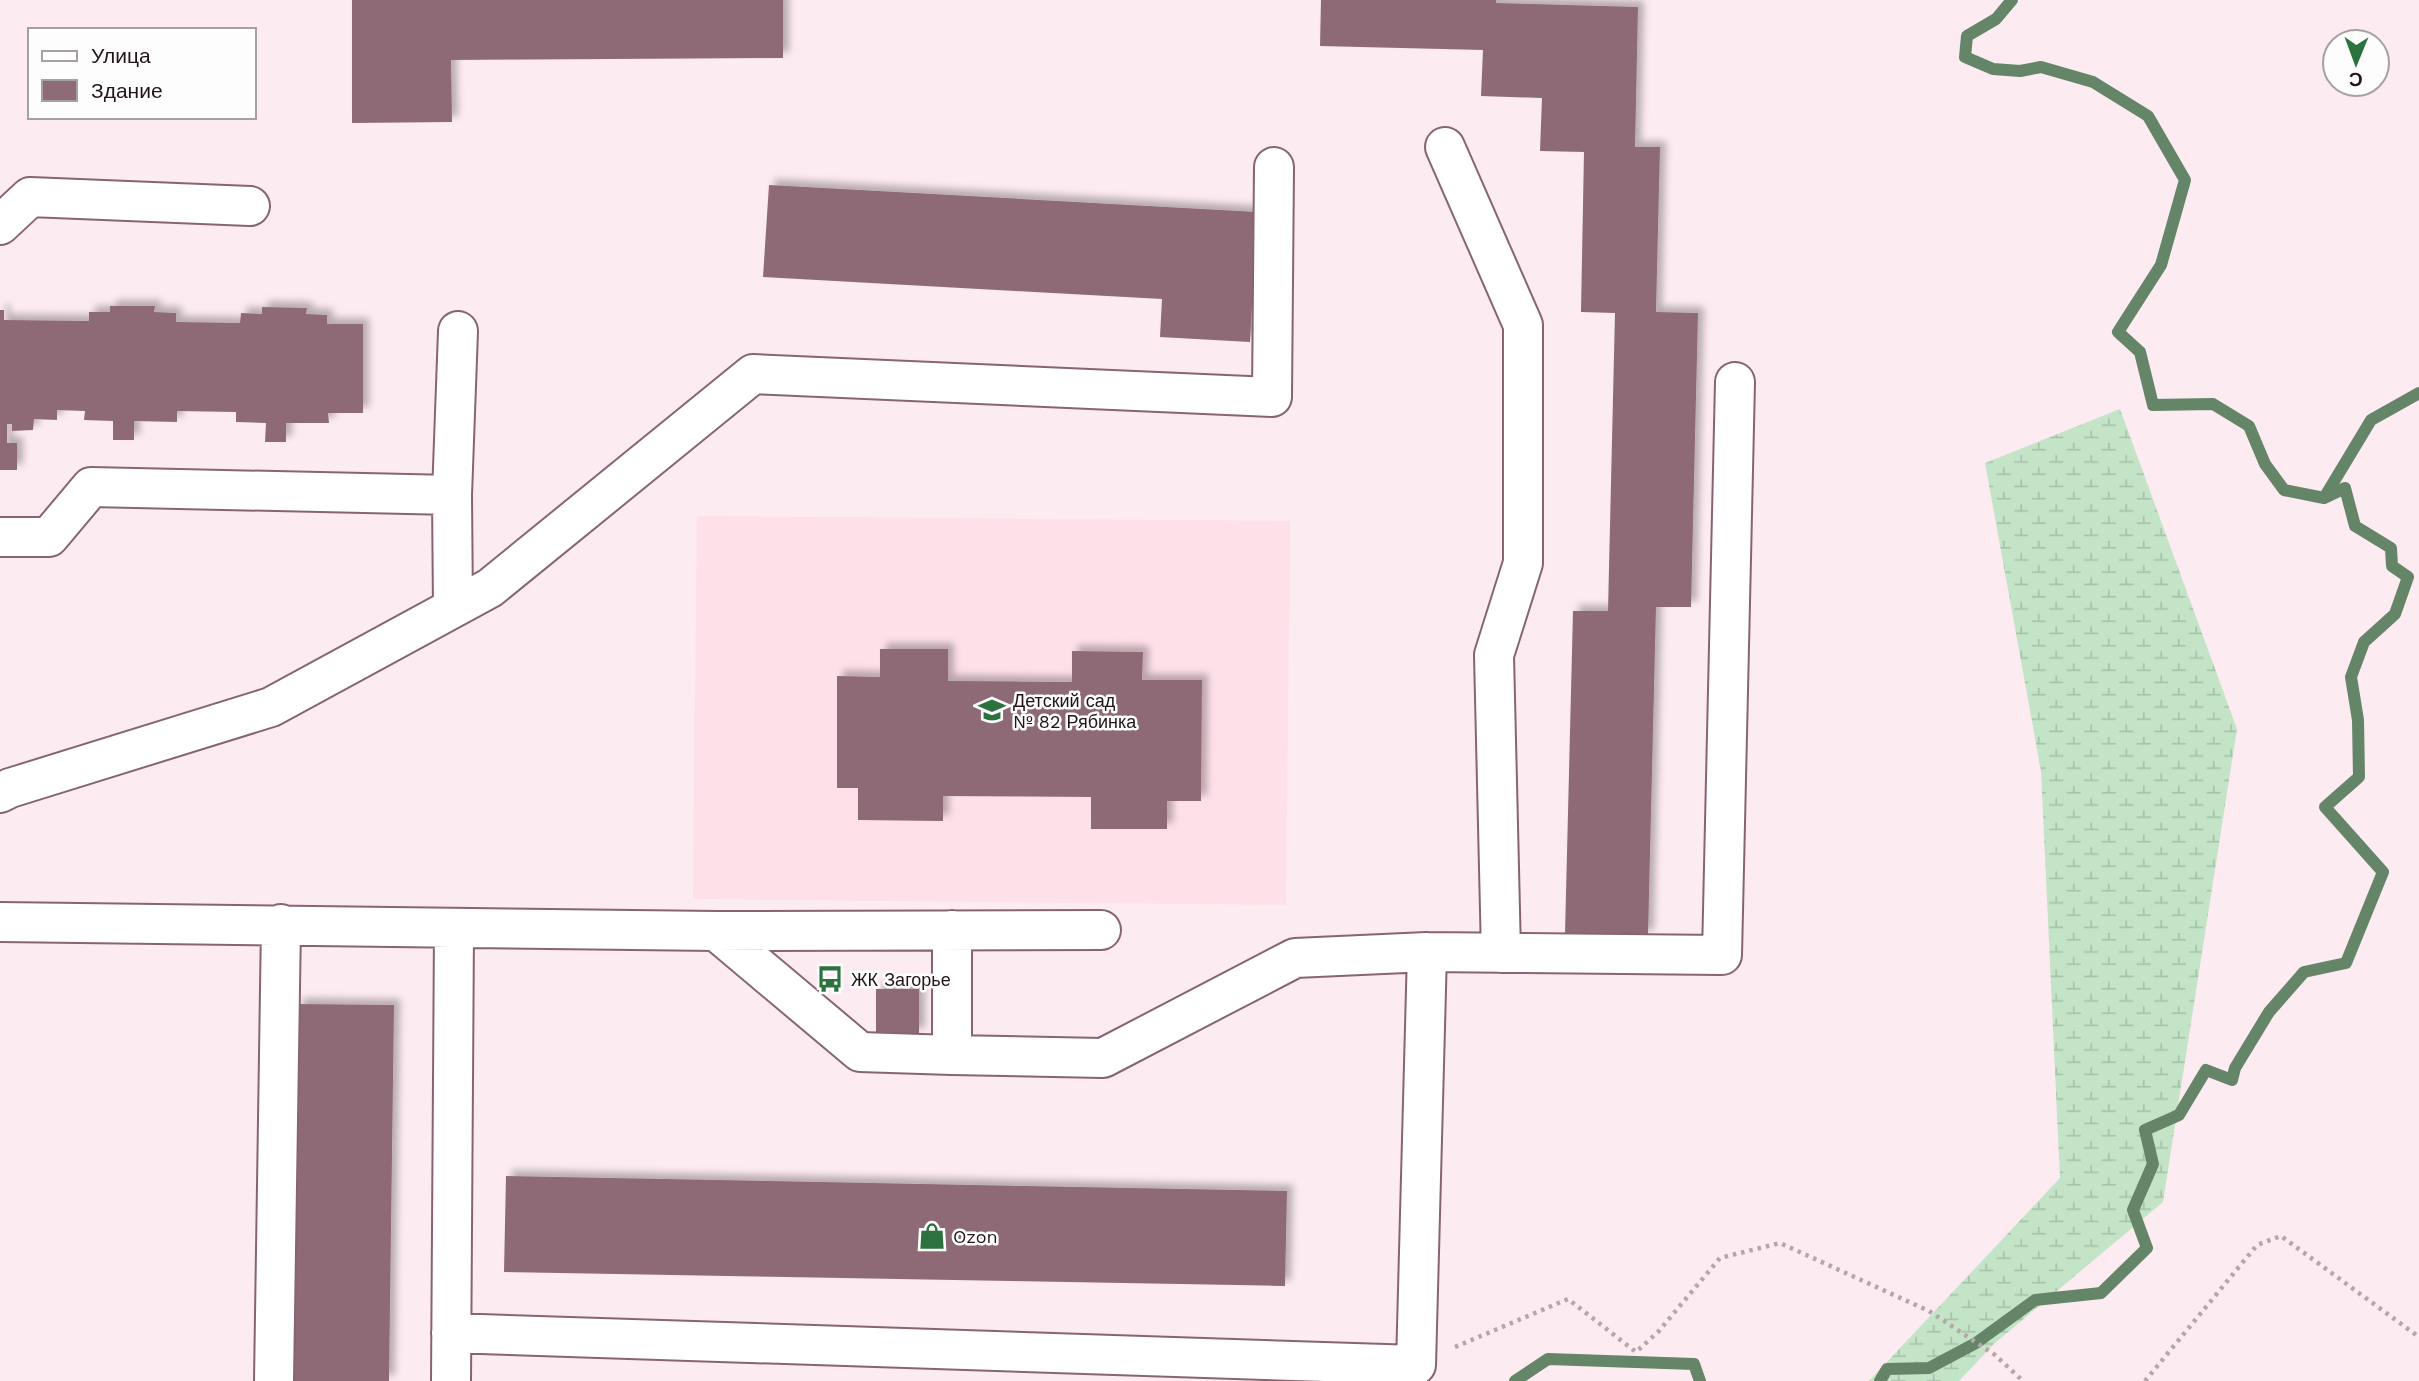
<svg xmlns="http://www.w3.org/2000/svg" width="2419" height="1381" viewBox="0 0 2419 1381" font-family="'Work Sans',sans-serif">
<defs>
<pattern id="wetland-marsh" width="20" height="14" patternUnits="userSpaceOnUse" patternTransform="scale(1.75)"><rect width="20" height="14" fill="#c4e4c8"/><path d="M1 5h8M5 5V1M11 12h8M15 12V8" fill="none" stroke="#a8c3ab"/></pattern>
<filter id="shadow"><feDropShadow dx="6" dy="-6" stdDeviation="3.5" flood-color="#0004"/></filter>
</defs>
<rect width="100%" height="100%" fill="#fcebf0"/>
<path fill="#fee0e9" d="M697,516L1290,521L1286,905L693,899Z"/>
<path fill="url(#wetland-marsh)" d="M2120,409L2237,729L2163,1202L1995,1343L1959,1381H1869L2060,1178L2041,771L1985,463Z"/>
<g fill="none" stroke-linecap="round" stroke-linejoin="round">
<path stroke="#648568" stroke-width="12" d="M2324,498L2371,420L2419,393
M1515,1381L1548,1359L1694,1364L1700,1381
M1880,1381L1887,1369L1929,1368L1976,1343L2035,1300L2101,1293L2147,1248L2133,1210L2153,1164L2145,1130L2179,1115L2206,1070L2232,1080L2235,1068L2269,1012L2304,972L2346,963L2383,872L2325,807L2359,777L2358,720L2351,677L2364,642L2395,614L2408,577L2392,566L2391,548L2355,526L2345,488L2324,498L2284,490L2265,464L2249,426L2213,404L2153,405L2140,352L2118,332L2161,265L2185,180L2148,116L2093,82L2041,67L2020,71L1993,69L1965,57L1967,36L1996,19L2012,0"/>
</g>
<path fill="#8e6b77" filter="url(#shadow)" d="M352,0H783V58L451,60L452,122L352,123Z
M1321,0H1496V3L1638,7L1635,147H1660L1656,312L1698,313L1691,607H1656L1648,936L1565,934L1573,611H1608L1615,313L1581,312L1584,152L1540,151L1542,98L1481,96L1483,50L1320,46Z
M769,185L1257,212L1250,342L1160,337L1162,299L763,277Z
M110,306H155L154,312L176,313V322L240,323L241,313L262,314V307L307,308L306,314L327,315V324H363V413H328L329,423H286V442H265L266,423L236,422V412L177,411V422L134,421V440H113V421L84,420L85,411L57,410V420L34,419L33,430L12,431V424H7V443H17V470H0V310H4V320L89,321V312H110Z
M880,649H948V681L1072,682V651L1143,652L1142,680H1202L1201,801H1167V829H1091V797L943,796V821L858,820V788H837V676L880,677Z
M876,989H919V1034H876Z
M297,1004L394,1005L389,1381H292Z
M506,1176L1287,1191L1285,1286L504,1272Z"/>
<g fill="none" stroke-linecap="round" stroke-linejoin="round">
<defs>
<path id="minor" d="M1445,147L1523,325V563L1494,655L1501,953
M0,225L30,197L250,206
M0,537H49L91,487L452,495
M453,608L452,495L458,331
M0,793L10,788L271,707L490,588L753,374L1272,397L1274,167
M0,922L716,931L1101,930
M952,930V1055
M716,931L860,1052L952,1055L1103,1058L1295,958L1427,952L1722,955L1735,382
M451,1333L1416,1365L1427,952
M274,1381L281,924
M451,1381L454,929"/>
</defs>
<use href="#minor" stroke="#876570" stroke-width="42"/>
<path stroke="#b6a6ab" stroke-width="4.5" stroke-dasharray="3.5 5" stroke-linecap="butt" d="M1455,1347L1568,1299L1636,1352L1658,1332L1720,1258L1780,1243L1929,1311L1995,1355L2023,1381
M2145,1381L2257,1245L2281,1236L2419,1337"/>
<use href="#minor" stroke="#fff" stroke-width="38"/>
</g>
<defs>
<symbol id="school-bare" viewBox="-9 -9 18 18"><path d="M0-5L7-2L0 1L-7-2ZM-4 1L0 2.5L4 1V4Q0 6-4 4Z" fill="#2c723e" stroke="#fdfdfd" stroke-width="2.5" paint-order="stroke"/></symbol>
<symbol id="bus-bare" viewBox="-9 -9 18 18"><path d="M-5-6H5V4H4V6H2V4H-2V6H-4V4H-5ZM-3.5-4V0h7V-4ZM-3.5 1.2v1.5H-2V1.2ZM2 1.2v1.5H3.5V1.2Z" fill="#2c723e" stroke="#fdfdfd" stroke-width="2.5" paint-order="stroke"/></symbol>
<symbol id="shop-bare" viewBox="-9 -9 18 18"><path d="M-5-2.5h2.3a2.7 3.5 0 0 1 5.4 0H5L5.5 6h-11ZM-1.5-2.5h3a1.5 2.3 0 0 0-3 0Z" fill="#2c723e" stroke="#fdfdfd" stroke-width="2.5" paint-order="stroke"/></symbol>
</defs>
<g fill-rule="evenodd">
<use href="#school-bare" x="973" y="691" width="38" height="38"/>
<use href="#bus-bare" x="811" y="960" width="38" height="38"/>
<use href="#shop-bare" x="913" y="1217" width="38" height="38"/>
</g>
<g text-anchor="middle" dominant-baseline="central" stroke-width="5" stroke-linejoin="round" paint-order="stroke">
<g font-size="18" fill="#221419" stroke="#fdfdfd" text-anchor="start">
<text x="1013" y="700">Детский сад<tspan x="1013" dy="21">№ 82 Рябинка</tspan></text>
<text x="851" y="979">ЖК Загорье</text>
<text x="953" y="1236">Ozon</text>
</g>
</g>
<rect x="28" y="28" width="228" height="91" fill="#fdfdfd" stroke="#a5a0a2" stroke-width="2"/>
<rect x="42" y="51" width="35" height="10" fill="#ffffff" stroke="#a5a0a2" stroke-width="2"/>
<text x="91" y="63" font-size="21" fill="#221419">Улица</text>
<rect x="42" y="80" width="35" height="21" fill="#8e6b77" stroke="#a5a0a2" stroke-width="2"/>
<text x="91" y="98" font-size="21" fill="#221419">Здание</text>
<g transform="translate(2356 63) rotate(181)"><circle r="33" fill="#fdfdfd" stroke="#a5a0a2" stroke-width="2"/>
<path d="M0-5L12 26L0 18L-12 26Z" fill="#2c723e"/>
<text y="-10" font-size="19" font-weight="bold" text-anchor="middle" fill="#221419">С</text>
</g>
</svg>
